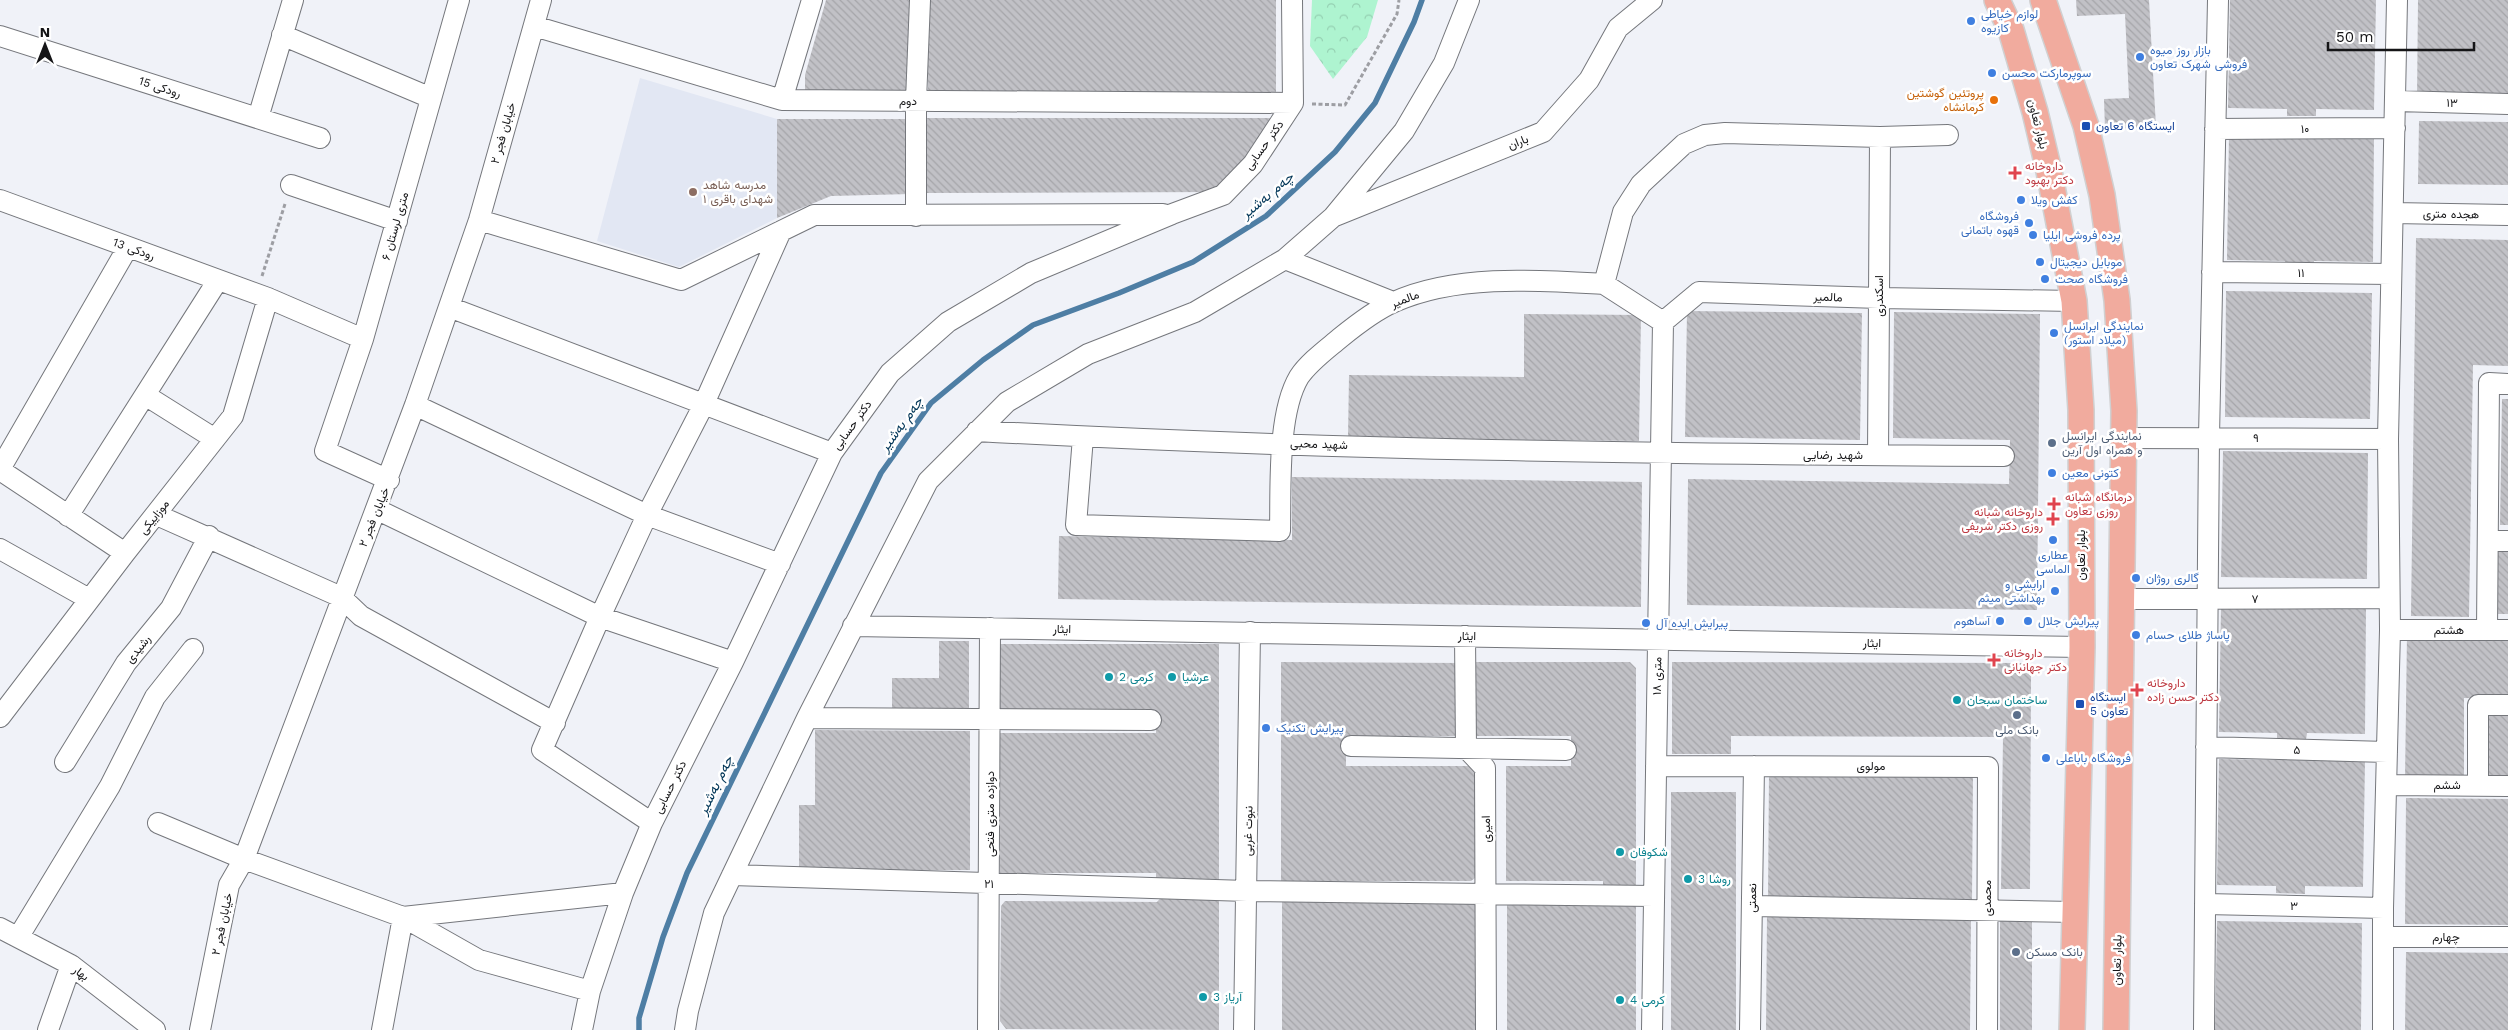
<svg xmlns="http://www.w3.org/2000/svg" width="2508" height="1030" viewBox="0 0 2508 1030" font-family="'Work Sans',Vazirmatn,sans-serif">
<defs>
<pattern id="forest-crowns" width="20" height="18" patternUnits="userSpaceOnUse" patternTransform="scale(1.25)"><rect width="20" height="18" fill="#aef4d0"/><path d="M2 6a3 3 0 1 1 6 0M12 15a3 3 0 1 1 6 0" fill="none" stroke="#95d0b2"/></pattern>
<pattern id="building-back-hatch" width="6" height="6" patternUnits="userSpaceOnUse" patternTransform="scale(1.25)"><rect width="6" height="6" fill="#c1c1c6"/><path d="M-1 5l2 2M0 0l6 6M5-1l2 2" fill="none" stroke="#a5a5a9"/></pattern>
</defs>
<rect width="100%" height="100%" fill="#f0f2f8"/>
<path fill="#e2e7f3" d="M640,78L777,119V218L679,267L597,241Z"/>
<path fill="url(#forest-crowns)" d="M1312,0H1378L1367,37L1333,79L1310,46Z"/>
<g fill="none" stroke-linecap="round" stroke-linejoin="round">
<path stroke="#4e7ea4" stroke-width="5.5" d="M639,1030V1018L663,937L687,873L881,473L931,403L983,360L1033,325L1119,293L1193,262L1266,216L1335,152L1375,103L1414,22L1422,0"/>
</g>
<path fill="url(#building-back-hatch)" d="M826,0H912V92H805V75Z
M928,0H1276V92H928Z
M2076,0H2149L2156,127L2105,129L2104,99L2129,98L2125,14L2077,16Z
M2230,0H2376L2374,110L2316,109V116H2287V109L2228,108Z
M2418,0H2508V100L2417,99Z
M926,118H1275L1221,192L927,193Z
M777,119H911V194L831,196L777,218Z
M2419,121L2508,122V185L2418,184Z
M2229,134L2374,136L2373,262L2314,261V269L2285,268V261L2227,260Z
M2416,238L2508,240V366L2473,365L2469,617L2411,616Z
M2226,291L2372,293L2370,419L2225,417Z
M1687,311L1862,313L1860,440L1685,437Z
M1894,312L2040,314L2037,610L1687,605L1688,479L2009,484L2010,440L1893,438Z
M1524,314L1641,315L1639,441L1348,438L1349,375L1524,377Z
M2502,399H2508V525H2500Z
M2223,451L2368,453L2367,579L2221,577Z
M1292,477L1642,482L1641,607L1058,599L1059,536L1292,540Z
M2497,551H2508V614H2497Z
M2221,606L2366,608L2365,734L2307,733L2306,740H2277V733L2219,732Z
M2407,634L2508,636V699L2464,698V780L2405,779Z
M939,641H969V711H892V678H939Z
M1000,644H1219V881H1156V873H1000V733H1156V710L1000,709Z
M1281,662L1462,663V736H1346V766H1471L1475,771V878L1471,881H1313V887L1281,888Z
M1473,662H1630L1636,668V887H1603V881H1506V766H1571V736H1473Z
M1672,662L2023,663L2031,676L2030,889H2001L2003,737L1731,736V754H1672Z
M2486,709H2508V777H2485Z
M815,730L970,731V870L799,871V805H815Z
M2219,759L2365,761L2363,887L2305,886V894L2276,893V886L2217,885Z
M1769,773L1973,775L1972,901L1768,899Z
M1671,792H1736V1030H1671Z
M2406,798L2508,799V925L2405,924Z
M1164,894H1219V1030L1006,1029L1000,1021L1001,906L1005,901L1157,902Z
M1282,898L1471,899L1475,905V1030H1282Z
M1636,899V1030H1507V902Z
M2000,914L2032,915V1030H2000Z
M1767,915L1971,918L1970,1030H1766Z
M2217,921L2362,923L2361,1030H2215Z
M2406,952L2508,953V1030H2405Z"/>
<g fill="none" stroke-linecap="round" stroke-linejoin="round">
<defs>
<path id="minor" d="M534,26L782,100L1293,103
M282,35L431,98
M0,36L320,138
M782,100L812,0
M2396,101L2508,104
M258,118L293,0
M2215,129L2395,128
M1948,135L1880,137L1725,133L1705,135L1684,144L1641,184L1623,212L1604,284L1663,322L1699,292L1879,298L2074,301
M291,185L397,221
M0,200L268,298L363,339
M2393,213L2508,215
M916,216V101L920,0
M1335,216L1543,132L1589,80L1618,28L1652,0
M479,220L681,280L814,215L1163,214
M1285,259L1393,302
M2212,272L2391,274
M449,307L832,453
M145,395L215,439
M415,405L647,515L780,564
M977,431C1319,450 1662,454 2004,456
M1083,437L1076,525L1280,531C1281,488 1277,414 1299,377C1309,362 1327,349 1340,338C1356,325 1375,310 1394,302C1456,274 1537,280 1604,284
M2124,438L2388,439
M1878,455L1880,137
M0,469L128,247
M0,470L125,553
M389,480L325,451L363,339L459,0
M378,510L600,617L733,662
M157,515L341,597L361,616L555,723
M68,516L218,280
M2490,541H2508
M0,549L89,599
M2122,599L2388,598
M853,626L2082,647
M2390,630H2508
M2487,630L2489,383L2508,384
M1465,636L1466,748L1485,768L1486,1030
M0,717L125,553L233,416L268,298
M807,718L1151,720
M1351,746L1566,750
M2206,747L2387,752
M65,762L126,663L171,608L209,536
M1656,766L1988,767L1987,1030
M2387,785L2508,786
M2478,785V705H2508
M158,823L244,859L403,917L479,960L590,991
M652,823L542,750L600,617L647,515L703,406L781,231
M732,875L1247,891L1654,896
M2205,904L2383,908
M1752,906L2074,912
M0,928L71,965L155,1030
M19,936L110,786L155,697L193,649
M2383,937H2508
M48,1030L71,965
M200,1030L229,885L244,859L415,405L479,220L541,0
M382,1030L403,917L623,893
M582,1030L590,991L623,893L652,823L733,662L832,453L890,373L948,322L1031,273L1172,214L1223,195L1253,164L1293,103L1292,0
M685,1030L688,1011L714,913L807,718L928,481L1007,402L1088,354L1195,312L1285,259L1333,217L1404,131L1444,63L1469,0
M988,1030L990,628
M1244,1030L1250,632
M1652,1030L1663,322
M1750,1030L1754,766
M2204,1030L2209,437L2218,0
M2383,1030V908L2390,630L2388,439L2397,0"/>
<path id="major" d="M1997,0L2011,30L2035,112L2049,171L2074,301L2081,410L2082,647L2072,1030
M2043,0L2086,126L2102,195L2117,300L2124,411L2116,1030"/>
</defs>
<use href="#minor" stroke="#75777c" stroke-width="22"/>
<use href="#major" stroke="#d0d0d1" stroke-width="28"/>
<path stroke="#9d9ea3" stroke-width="3" stroke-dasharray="4 2.5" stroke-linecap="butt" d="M1312,104L1345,105L1397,14L1399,0
M262,276L285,204"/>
<use href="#minor" stroke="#fff" stroke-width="20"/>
<use href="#major" stroke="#f1ab9e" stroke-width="25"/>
</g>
<g fill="#3f7fe0" stroke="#fff" stroke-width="2">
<circle cx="1971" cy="21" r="5"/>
<circle cx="2140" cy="57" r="5"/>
<circle cx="1992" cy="73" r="5"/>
<circle cx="2021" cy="200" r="5"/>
<circle cx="2029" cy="223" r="5"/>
<circle cx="2033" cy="235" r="5"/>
<circle cx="2040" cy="262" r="5"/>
<circle cx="2045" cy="279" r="5"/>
<circle cx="2054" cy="333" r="5"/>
<circle cx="2052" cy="473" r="5"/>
<circle cx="2053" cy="540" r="5"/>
<circle cx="2136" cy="578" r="5"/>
<circle cx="2055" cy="591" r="5"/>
<circle cx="2000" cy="621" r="5"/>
<circle cx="2028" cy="621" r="5"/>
<circle cx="1646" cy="623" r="5"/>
<circle cx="2136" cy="635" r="5"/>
<circle cx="1266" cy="728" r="5"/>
<circle cx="2046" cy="758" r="5"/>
</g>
<circle fill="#e8710a" stroke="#fff" stroke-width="2" cx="1994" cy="100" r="5"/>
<g fill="#1a4fb4" stroke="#fff" stroke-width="2">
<rect x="2081" y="121" width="10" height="10" rx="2.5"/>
<rect x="2075" y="699" width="10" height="10" rx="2.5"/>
</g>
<g fill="#e0444e" stroke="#fff" stroke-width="2">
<path d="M2012.5 165.5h5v5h5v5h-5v5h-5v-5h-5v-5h5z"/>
<path d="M2051.5 496.5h5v5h5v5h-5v5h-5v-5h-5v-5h5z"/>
<path d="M2050.5 511.5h5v5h5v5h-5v5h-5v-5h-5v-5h5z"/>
<path d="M1991.5 652.5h5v5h5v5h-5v5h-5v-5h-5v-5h5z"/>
<path d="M2134.5 682.5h5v5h5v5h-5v5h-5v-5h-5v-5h5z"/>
</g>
<circle fill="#8d6e63" stroke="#fff" stroke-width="2" cx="693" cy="192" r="5"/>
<g fill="#5c6f8a" stroke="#fff" stroke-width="2">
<circle cx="2052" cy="443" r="5"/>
<circle cx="2017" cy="715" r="5"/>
<circle cx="2016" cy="952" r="5"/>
</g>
<g fill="#0f9aa8" stroke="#fff" stroke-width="2">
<circle cx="1109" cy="677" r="5"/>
<circle cx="1172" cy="677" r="5"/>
<circle cx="1957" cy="700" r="5"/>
<circle cx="1620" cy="852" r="5"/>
<circle cx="1688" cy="879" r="5"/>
<circle cx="1203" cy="997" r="5"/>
<circle cx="1620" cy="1000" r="5"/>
</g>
<g text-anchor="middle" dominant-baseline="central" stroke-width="5" stroke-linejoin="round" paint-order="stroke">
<g font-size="12" fill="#366cbe" stroke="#fff" text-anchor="start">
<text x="1981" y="14">لوازم خیاطی<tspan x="1981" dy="14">کازیوه</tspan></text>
<text x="2150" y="50">بازار روز میوه<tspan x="2150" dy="14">فروشی شهرک تعاون</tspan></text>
<text x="2002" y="73">سوپرمارکت محسن</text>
<text x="2031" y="200">کفش ویلا</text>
<text x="2019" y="216" text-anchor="end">فروشگاه<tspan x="2019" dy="14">قهوه باتمانی</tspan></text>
<text x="2043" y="235">پرده فروشی ایلیا</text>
<text x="2050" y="262">موبایل دیجیتال</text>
<text x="2055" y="279">فروشگاه صحت</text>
<text x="2064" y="326">نمایندگی ایرانسل<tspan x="2064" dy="14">(میلاد استور)</tspan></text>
<text x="2062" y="473">کتونی معین</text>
<text x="2053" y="555" text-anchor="middle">عطاری<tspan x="2053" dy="14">الماسی</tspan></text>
<text x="2146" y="578">گالری روژان</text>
<text x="2045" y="584" text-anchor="end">ارایشی و<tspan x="2045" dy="14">بهداشتی میثم</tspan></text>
<text x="1990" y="621" text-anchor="end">آساهوم</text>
<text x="2038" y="621">پیرایش جلال</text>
<text x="1656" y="623">پیرایش ایده آل</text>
<text x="2146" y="635">پاساژ طلای حسام</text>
<text x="1276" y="728">پیرایش تکنیک</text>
<text x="2056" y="758">فروشگاه باباعلی</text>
</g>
<g font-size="12" fill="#151517" stroke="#fff">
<text transform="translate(160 87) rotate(18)">رودکی 15</text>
<text x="908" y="101">دوم</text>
<text transform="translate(2452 103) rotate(2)">۱۳</text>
<text transform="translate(2038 124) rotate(76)">بلوار تعاون</text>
<text x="2305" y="129">۱۰</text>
<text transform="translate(503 133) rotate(-74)">خیابان فجر ۲</text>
<text transform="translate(1518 142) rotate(-22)">باران</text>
<text transform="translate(1264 145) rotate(-54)">دکتر حسابی</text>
<text transform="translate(2451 214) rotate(1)">هجده متری</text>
<text transform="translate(395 226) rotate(-74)">۶ متری لرستان</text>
<text transform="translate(134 249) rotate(20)">رودکی 13</text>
<text transform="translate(2301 273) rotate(1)">۱۱</text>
<text transform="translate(1879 296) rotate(-90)">اسکندری</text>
<text transform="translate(1828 297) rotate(2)">مالمیر</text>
<text transform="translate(1405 299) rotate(-21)">مالمیر</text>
<text transform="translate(852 425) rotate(-54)">دکتر حسابی</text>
<text transform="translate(2256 438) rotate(1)">۹</text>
<text transform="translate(1319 444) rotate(2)">شهید محبی</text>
<text x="1833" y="455">شهید رضایی</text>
<text transform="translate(154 517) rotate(-51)">موزاییکی</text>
<text transform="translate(374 517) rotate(-68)">خیابان فجر ۲</text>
<text transform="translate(2081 555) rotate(-90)">بلوار تعاون</text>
<text x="2255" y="599">۷</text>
<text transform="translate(1062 629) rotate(1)">ایثار</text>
<text x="2449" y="630">هشتم</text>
<text transform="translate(1467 636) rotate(1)">ایثار</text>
<text transform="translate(1872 643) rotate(1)">ایثار</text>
<text transform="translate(138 649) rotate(-51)">رشیدی</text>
<text transform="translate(1657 676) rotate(-89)">۱۸ متری</text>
<text transform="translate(2297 750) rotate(2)">۵</text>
<text x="1871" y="766">مولوی</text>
<text x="2447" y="785">ششم</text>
<text transform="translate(670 787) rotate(-63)">دکتر حسابی</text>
<text transform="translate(990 814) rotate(-90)">دوازده متری فتحی</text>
<text transform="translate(1486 829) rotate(-91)">امیری</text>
<text transform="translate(1248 831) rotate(-89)">نبوت غربی</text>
<text transform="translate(989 884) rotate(2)">۲۱</text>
<text transform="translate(1752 898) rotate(-89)">نعمتی</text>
<text transform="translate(1987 898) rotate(-90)">محمدی</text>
<text transform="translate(2294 906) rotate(1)">۳</text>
<text transform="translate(222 924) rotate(-78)">خیابان فجر ۲</text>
<text x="2446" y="937">چهارم</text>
<text transform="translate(2117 960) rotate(-89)">بلوار تعاون</text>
<text transform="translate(81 973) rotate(37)">بهار</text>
</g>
<g font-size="12" fill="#c56008" stroke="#fff" text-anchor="end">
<text x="1984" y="93">پروتئین گوشتین<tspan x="1984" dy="14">کرمانشاه</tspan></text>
</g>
<g font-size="12" fill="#164399" stroke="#fff" text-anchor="start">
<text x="2096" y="126">ایستگاه 6 تعاون</text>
<text x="2090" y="697">ایستگاه<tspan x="2090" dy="14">5 تعاون</tspan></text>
</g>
<g font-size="12" fill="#be3a42" stroke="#fff" text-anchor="start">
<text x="2025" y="166">داروخانه<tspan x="2025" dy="14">دکتر بهبود</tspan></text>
<text x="2065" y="497">درمانگاه شبانه<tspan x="2065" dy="14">روزی تعاون</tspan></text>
<text x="2043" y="512" text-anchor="end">داروخانه شبانه<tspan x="2043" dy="14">روزی دکتر شریفی</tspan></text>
<text x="2004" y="653">داروخانه<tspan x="2004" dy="14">دکتر جهانبانی</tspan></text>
<text x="2147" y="683">داروخانه<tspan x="2147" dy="14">دکتر حسن زاده</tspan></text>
</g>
<g font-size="12" fill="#785e54" stroke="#fff" text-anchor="start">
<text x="703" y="185">مدرسه شاهد<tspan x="703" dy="14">شهدای باقری ۱</tspan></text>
</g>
<g font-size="12" fill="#4e5e75" stroke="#fff" text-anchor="start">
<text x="2062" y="436">نمایندگی ایرانسل<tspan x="2062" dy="14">و همراه اول آرین</tspan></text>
<text x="2017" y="730" text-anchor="middle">بانک ملی</text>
<text x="2026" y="952">بانک مسکن</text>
</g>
<g font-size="12" fill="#0d838f" stroke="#fff" text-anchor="start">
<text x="1119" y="677">کرمی 2</text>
<text x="1182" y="677">عرشیا</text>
<text x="1967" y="700">ساختمان سبحان</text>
<text x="1630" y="852">شکوفان</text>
<text x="1698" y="879">روشا 3</text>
<text x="1213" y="997">آریاز 3</text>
<text x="1630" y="1000">کرمی 4</text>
</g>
<g font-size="14" font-style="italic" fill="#003557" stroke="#fff">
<text transform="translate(1267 195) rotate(-40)">چەم بەشیر</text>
<text transform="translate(901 424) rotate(-54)">چەم بەشیر</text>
<text transform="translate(715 785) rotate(-64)">چەم بەشیر</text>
</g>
</g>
<g transform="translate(45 45)" stroke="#ffffff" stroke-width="4" paint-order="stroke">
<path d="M0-4L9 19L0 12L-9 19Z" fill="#151517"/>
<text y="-8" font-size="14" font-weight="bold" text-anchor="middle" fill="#151517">N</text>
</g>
<path d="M2328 42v8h146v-8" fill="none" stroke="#151517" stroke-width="2.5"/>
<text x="2336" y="42" font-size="15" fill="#151517" stroke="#ffffff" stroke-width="4" paint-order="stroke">50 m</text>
</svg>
